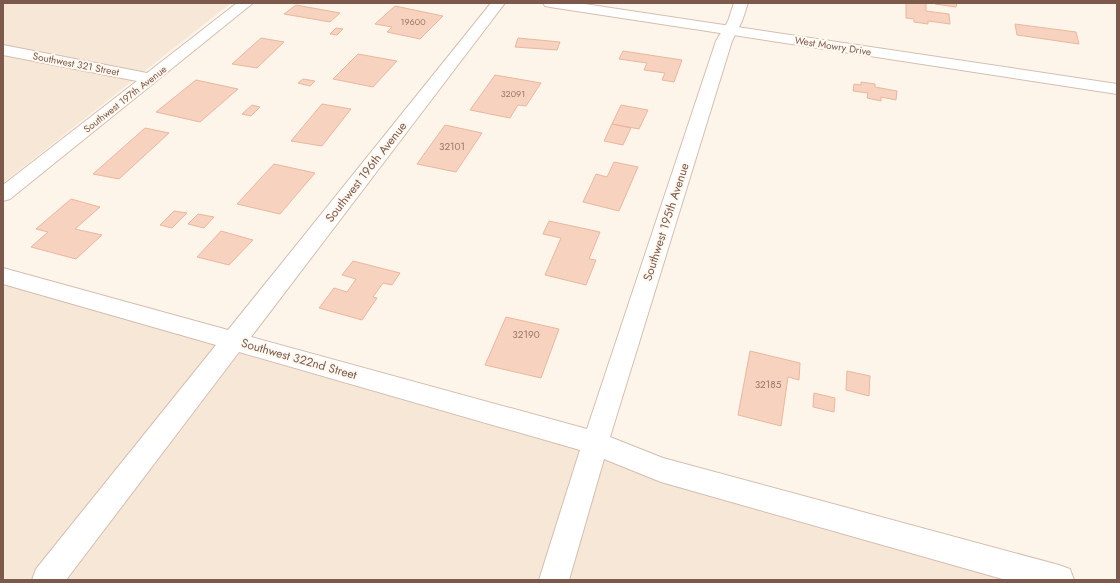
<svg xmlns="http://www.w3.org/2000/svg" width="1120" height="583" viewBox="0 0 1120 583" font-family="Jost,sans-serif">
<rect width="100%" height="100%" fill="#fef5ea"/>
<path fill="#f6e7d7" d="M3,3H231L3,183Z
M3,284L1065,580H3Z"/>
<path fill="#f6d2bf" stroke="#eab79e" d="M906,3H926V11L949,14L950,24L928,21V24L914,22V19L906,18Z
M935,3H957L956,7L935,4Z
M296,5L340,13L330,22L284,14Z
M395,6L443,16L420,39L387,32L392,27L375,24Z
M1015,24L1076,32L1079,44L1017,35Z
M336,28L343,29L337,35L330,34Z
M261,38L284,42L257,68L232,64Z
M518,38L560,42L557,50L515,47Z
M623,51L682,60L674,82L662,80L665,73L644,70L647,63L619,59Z
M358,54L397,61L373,87L333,79Z
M495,75L541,83L526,106L518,105L510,118L470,110Z
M303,79L315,81L310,86L298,83Z
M196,80L238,89L200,122L156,112Z
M861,82L875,84V87L897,91L896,100L881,97V101L867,98L868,93L853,91L854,84L861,85Z
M322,104L351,109L322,146L291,141Z
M252,105L260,107L251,116L242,114Z
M621,105L648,110L639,129L612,124Z
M612,124L631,128L623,145L604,141Z
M445,125L482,133L456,172L417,164Z
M145,128L169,133L119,179L93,174Z
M614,162L638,167L619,211L583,202L596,174L607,177Z
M274,164L315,173L280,214L237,204Z
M71,199L100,207L75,229L102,235L76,259L31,247L48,232L36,229Z
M174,211L187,213L172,228L160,225Z
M198,214L214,217L204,228L188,224Z
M549,221L600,232L589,259L596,260L586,285L545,275L561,238L543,234Z
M221,231L253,240L229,265L197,257Z
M353,261L400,273L392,285L383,283L373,297L377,298L362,320L319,308L334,288L347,292L356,279L342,275Z
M506,317L559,329L541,378L485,365Z
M750,351L800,363L799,380L788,377L781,426L738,415Z
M847,371L870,376L869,396L846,390Z
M814,393L835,398L834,412L813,407Z"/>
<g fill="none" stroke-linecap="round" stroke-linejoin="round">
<defs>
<path id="minor" d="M237,3H253L10,199L3,201V185L137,81L3,55V45L147,73Z
M491,3H505L251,337L587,429L716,41L728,21L734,3H748L742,21L732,41L610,437L663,458L1059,565L1070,569L1074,580H1006L661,482L604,459L569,580H539L580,450L239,352L66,580H32L36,569L216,345L3,284V268L228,330Z"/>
<path id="tertiary" d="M543,3H578L1117,84V94L550,7L545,6Z"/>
</defs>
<use href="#minor" stroke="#d4beb0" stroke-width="2"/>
<use href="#tertiary" stroke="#d4beb0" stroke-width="2"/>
<use href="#minor" fill="#fff" fill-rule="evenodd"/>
<use href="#tertiary" fill="#fff" fill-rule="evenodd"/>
</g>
<g text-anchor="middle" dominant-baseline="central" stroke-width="4" stroke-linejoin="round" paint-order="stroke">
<g font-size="9" fill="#9a7767">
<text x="413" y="21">19600</text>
<text x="513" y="93">32091</text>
</g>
<g font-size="10" fill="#7c594a" stroke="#fff9f1">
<text transform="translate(833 46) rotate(9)">West Mowry Drive</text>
<text transform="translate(76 64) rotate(11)">Southwest 321 Street</text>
<text transform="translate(125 99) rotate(-38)">Southwest 197th Avenue</text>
</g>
<g font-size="10" fill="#9a7767">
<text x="452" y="146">32101</text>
<text x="526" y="334">32190</text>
<text x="768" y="384">32185</text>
</g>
<g font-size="12" fill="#7c594a" stroke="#fff9f1">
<text transform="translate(366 172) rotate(-52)">Southwest 196th Avenue</text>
<text transform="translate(666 222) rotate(-72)">Southwest 195th Avenue</text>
<text transform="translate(299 359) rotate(16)">Southwest 322nd Street</text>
</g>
</g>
<rect width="1120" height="583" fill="none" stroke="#7c594a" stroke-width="8"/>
</svg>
